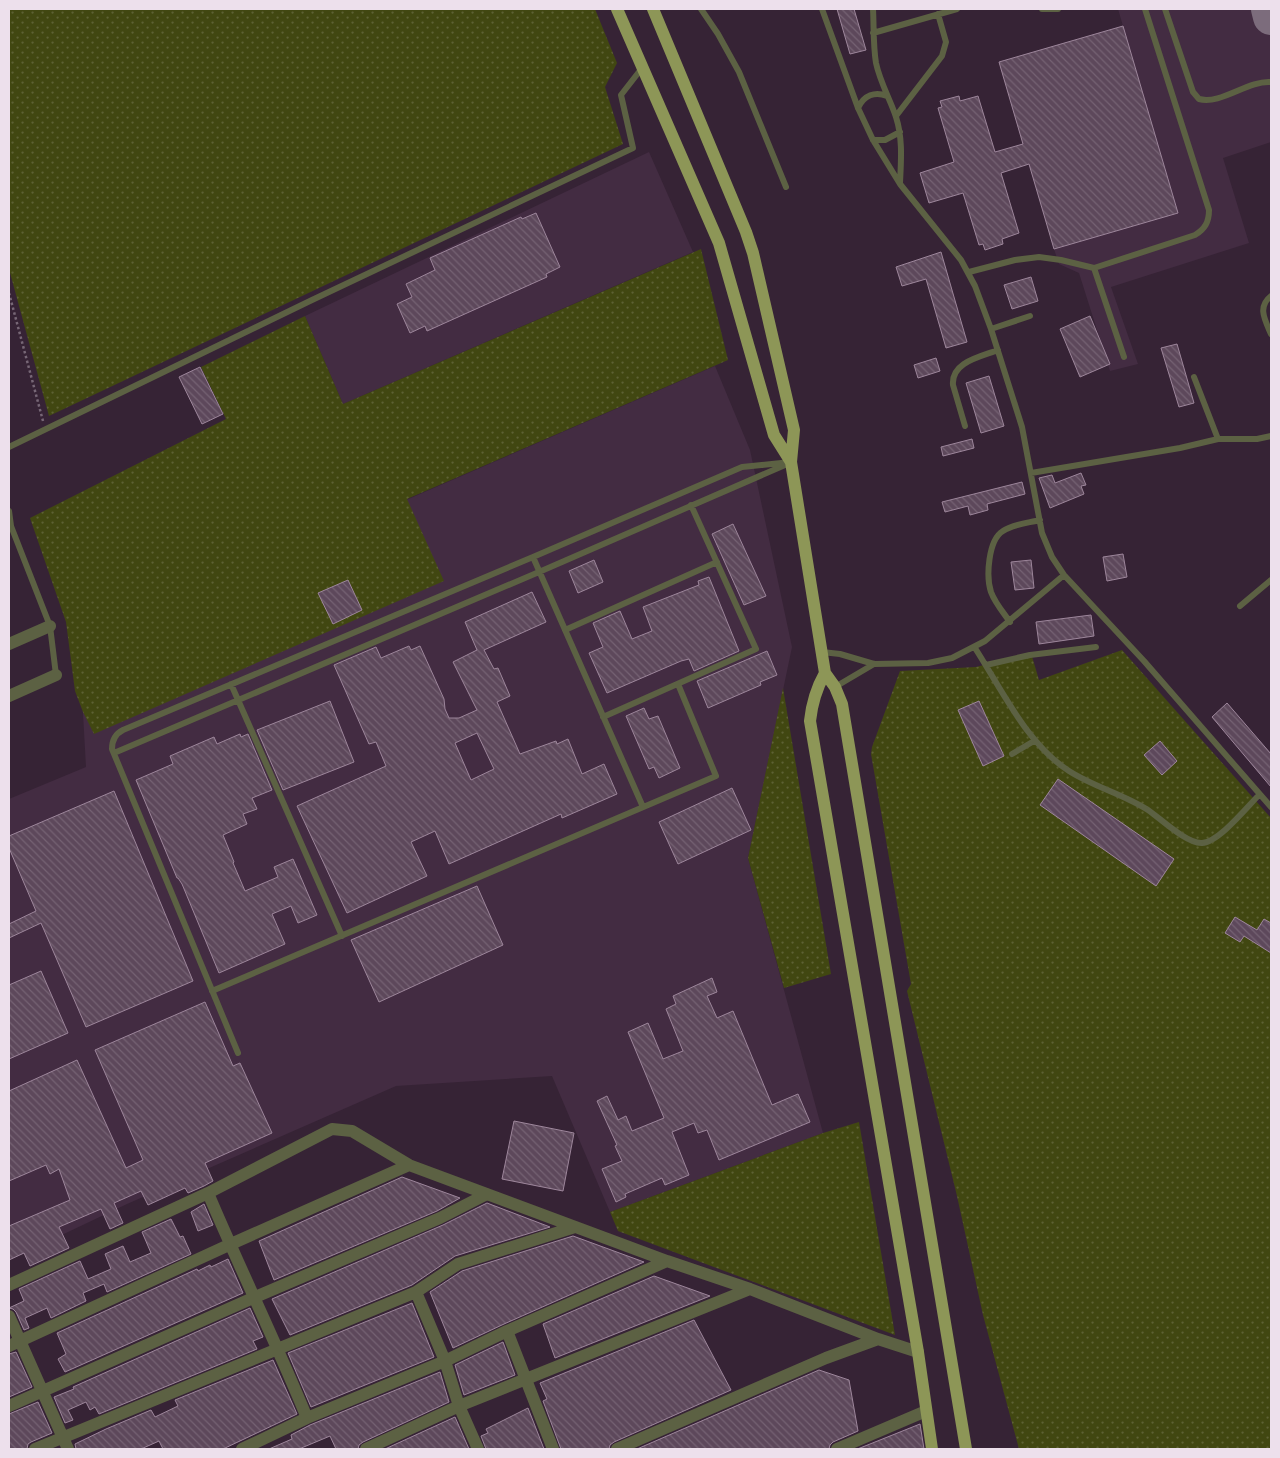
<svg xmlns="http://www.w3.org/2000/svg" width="1280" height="1458" viewBox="0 0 1280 1458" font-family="'Asap Condensed',sans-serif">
<defs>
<pattern id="grass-dots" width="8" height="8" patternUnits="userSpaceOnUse" patternTransform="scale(1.25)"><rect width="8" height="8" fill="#414711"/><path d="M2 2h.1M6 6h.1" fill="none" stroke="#5d6134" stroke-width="1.8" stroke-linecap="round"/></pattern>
<pattern id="building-back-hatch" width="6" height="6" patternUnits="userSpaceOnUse" patternTransform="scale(1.25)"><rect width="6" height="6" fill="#5d485b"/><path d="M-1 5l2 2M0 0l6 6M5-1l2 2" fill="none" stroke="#756273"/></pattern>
</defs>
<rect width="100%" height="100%" fill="#362335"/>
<path fill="#432c42" d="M1118,9H1271V142L1223,158L1249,243L1111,287L1138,364L1110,371L1079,273L1059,264L1054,249L1178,213Z
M649,152L693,252L343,404L305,316Z
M715,366L750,450L792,647L748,858L823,1133L610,1212L552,1076L396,1086L127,1204L9,1260V799L86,767L79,642Z"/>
<path fill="url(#grass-dots)" d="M9,9H595L617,63L605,87L623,144L49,416L9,269Z
M701,249L728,360L407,499L444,581L94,734L83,712L75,691L66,622L30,518L226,419L201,367L305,316L343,404Z
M1122,650L1271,818V1449H1019L983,1315L957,1196L907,991L911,984L871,754L872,747L900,671L976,667L1031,653L1039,680Z
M783,688L831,974L784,988L748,858Z
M859,1122L895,1335L618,1231L610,1212L823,1133Z"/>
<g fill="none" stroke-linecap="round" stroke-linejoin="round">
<path stroke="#7c6c7c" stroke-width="36" d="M1269,9L1271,17"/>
</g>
<path fill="url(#building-back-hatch)" stroke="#9d869b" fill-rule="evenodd" d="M837,9H854L866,50L850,54Z
M1123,26L1178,213L1054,249L1029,164L1001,173L1019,233L1002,239L1003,244L985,250L983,244L979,245L963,193L929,203L920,173L954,162L938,108L942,107L940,101L959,96L960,101L978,96L995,152L1023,144L999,62Z
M536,213L560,267L546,274L547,277L427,331L425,326L410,333L397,304L412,297L406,284L435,270L430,258L521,217L522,219Z
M941,252L967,342L946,348L926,279L902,286L896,267Z
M1031,277L1038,301L1012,309L1004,285Z
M1090,316L1110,364L1080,377L1060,329Z
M1177,344L1194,403L1179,407L1161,348Z
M936,358L940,371L918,378L914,365Z
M200,367L223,414L202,424L179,377Z
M989,376L1004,426L981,433L966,383Z
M972,439L974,448L943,456L941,447Z
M1081,473L1086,485L1081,486L1084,494L1050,508L1039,478L1052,475L1055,483Z
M1022,482L1025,494L987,504L988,510L970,515L968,506L945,512L942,502Z
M733,524L766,596L744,605L712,534Z
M1123,554L1127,577L1107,581L1103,557Z
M594,560L603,582L578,593L569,571Z
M1031,560L1034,588L1015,590L1011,562Z
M709,577L739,651L694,671L689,659L681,661L607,693L589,653L603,647L593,623L620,611L632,639L652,631L643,607L699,585L698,581Z
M348,580L362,610L333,624L318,593Z
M532,592L546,622L484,650L494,669L498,668L510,696L497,702L520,754L556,741L557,744L568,739L582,774L604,764L617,794L562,818L561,814L449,864L435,831L411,842L427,876L347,913L297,806L386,766L376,742L369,744L334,665L376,647L381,658L409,646L411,650L420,646L444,699L445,709L449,718H459L477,710L453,662L477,650L465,622ZM477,733L494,769L471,780L455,743Z
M1091,615L1094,636L1039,644L1036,622Z
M767,651L777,675L760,682L761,685L708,708L697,681Z
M330,701L354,762L283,790L257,730Z
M979,701L1004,756L983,766L958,710Z
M1227,703L1271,754V787L1212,717Z
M644,708L649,719L658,716L680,768L659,778L654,767L649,769L626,716Z
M240,734L241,737L248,734L272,790L252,798L257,809L243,814L247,824L223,835L234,862L233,863L245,891L278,877L274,867L293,859L317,915L298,923L291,906L272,914L285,944L219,973L182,884L178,878H177L136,780L173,764L170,756L214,737L217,744Z
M1160,741L1177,761L1162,775L1144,755Z
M1058,779L1174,859L1156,886L1040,805Z
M732,788L751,830L678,864L659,822Z
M114,791L193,981L86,1027L41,923L9,938V924L36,911L9,848V836Z
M477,886L503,945L379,1002L351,940Z
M1235,917L1257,930L1264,919L1271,923V953L1244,936L1240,942L1225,933Z
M41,971L68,1033L9,1059V985Z
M712,978L717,992L707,996L717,1018L733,1011L772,1105L798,1094L810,1122L719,1160L707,1130L698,1133L694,1123L672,1132L689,1175L665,1185L662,1178L625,1194L626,1197L616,1202L602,1169L622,1161L615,1146L617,1145L597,1101L607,1096L618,1120L626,1116L632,1131L664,1118L628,1032L648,1023L663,1059L683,1051L666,1009L676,1004L673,996Z
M205,1002L233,1066L240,1063L272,1133L205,1163L213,1181L204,1186L188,1193L185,1188L148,1205L141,1191L114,1203L123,1223L110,1229L101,1209L59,1227L69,1248L30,1266L24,1253L9,1260V1226L70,1200L59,1169L50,1174L46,1165L9,1181V1091L77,1060L126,1168L143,1160L95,1050Z
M514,1121L574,1133L563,1191L502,1179Z
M402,1177L460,1198L437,1211L274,1280L259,1241Z
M487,1203L550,1227L455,1256L412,1285L290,1335L272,1299L443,1225Z
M204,1204L213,1225L198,1231L191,1212Z
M171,1219L180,1237L183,1236L191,1254L107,1292L104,1284L83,1293L86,1301L51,1318L47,1308L25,1318L29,1328L24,1330L16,1312L13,1309L9,1308L24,1301L19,1289L80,1261L88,1279L111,1269L105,1254L123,1246L130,1262L151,1253L142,1232Z
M573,1236L644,1262L504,1324L453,1348L430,1292L462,1271Z
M228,1259L243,1293L65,1372L58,1359L66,1354L57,1333L197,1269L198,1271L210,1265L211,1267Z
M654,1276L710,1296L555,1358L543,1324Z
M412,1303L434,1357L311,1407L288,1353Z
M250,1308L263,1337L253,1341L257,1349L99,1414L95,1407L90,1410L86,1402L68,1410L73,1420L65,1423L54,1397L74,1389L73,1387Z
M694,1320L731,1390L614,1442L610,1445L609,1449H561L543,1401L547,1399L540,1383Z
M503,1342L515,1375L464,1395L455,1365Z
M16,1352L32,1387L9,1397V1354Z
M273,1360L297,1414L223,1449H163L159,1441L141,1449H76L75,1444L106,1429L151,1410L155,1417L178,1406L175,1400Z
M819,1370L849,1380L858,1431L833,1442L830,1445L829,1449H637Z
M440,1372L449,1402L363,1442L359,1445L358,1449H336L330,1436L299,1449H269L292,1439L291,1435L310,1425Z
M38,1402L52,1433L31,1442L28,1444L27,1449H9V1414Z
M528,1408L544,1449H486L481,1436L488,1433L486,1429Z
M455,1417L469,1449H385Z
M920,1424L924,1449H857L860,1448Z"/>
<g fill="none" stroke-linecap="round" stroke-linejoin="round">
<path stroke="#776776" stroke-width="2.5" stroke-dasharray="2.5 2.5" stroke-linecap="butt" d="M9,293L43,421"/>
<path stroke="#5c6143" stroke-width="6" d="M701,9L718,34L739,72L786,187
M822,9L858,108L873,140L900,184L961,260L975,286L991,329L1022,427L1042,533L1052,557L1064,575L1144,661L1271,807
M873,9C874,27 873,45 876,63C880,82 890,99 896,117C903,139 901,161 900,183
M1042,9H1058
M1165,9L1193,92L1199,99C1221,105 1248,80 1271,82
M873,33L957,9
M858,108C864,95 875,91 887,96
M896,116L942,56L946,42L938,14
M873,140H885L900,132
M1094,268L1124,357
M969,272L1015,260L1039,257L1061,260L1094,268L1195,235C1205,229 1209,222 1209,210L1145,9
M1271,296C1257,307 1265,320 1271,334
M991,329L1030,316
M1194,377L1218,439
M965,426L953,385C951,362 980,357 998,350
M9,447L312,300L633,148L621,95L642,68
M1031,473L1180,448L1218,439H1257L1271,436
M9,511L11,526L50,626L56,675
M533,557L643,807
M1240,606L1271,580
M1010,622C1003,612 995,603 991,592C986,577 988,540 1003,531C1013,524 1028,523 1040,520
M565,630L717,562
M975,648C1002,690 1027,744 1069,771C1094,787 1123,794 1148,810C1161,819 1187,844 1202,843C1219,842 1247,807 1259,795
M822,652L840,654L874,664L928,663L952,658L985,641L1064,575
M986,665L1030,655L1096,647
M231,684L342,936
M835,687L874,664
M603,717L756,649L691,505
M114,753L539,572L785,465
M1012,754L1034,741
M212,991L716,776L678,684
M238,1053L112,749C112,740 115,734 123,730L533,557L742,467L791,462"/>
<path stroke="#5c6143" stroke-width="12" d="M9,644L50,626
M9,696L56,675
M208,1193C240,1269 276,1342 307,1418
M9,1285L208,1193L332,1129L352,1131L409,1165L667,1261L750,1289L878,1339L918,1352
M416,1292L445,1361L459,1406L478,1449
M9,1316L68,1449
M507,1331L553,1449
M9,1346L231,1244L409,1165
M9,1406L253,1298L440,1218L487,1194
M35,1449L416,1292L458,1264L575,1227
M242,1449L307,1418L445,1361L507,1331L667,1261
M366,1449L459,1406L750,1289
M617,1449L826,1358L878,1339
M837,1449L926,1411"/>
<path stroke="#8d9657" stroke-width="12" d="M617,9L719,243L774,435L791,462
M653,9L746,232L753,253L794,430L791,462L825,673L835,687L842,704L966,1449
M825,673C816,689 812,702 810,721L918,1352L932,1449"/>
</g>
<rect width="1280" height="1458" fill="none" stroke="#ede0ec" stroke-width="20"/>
</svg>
